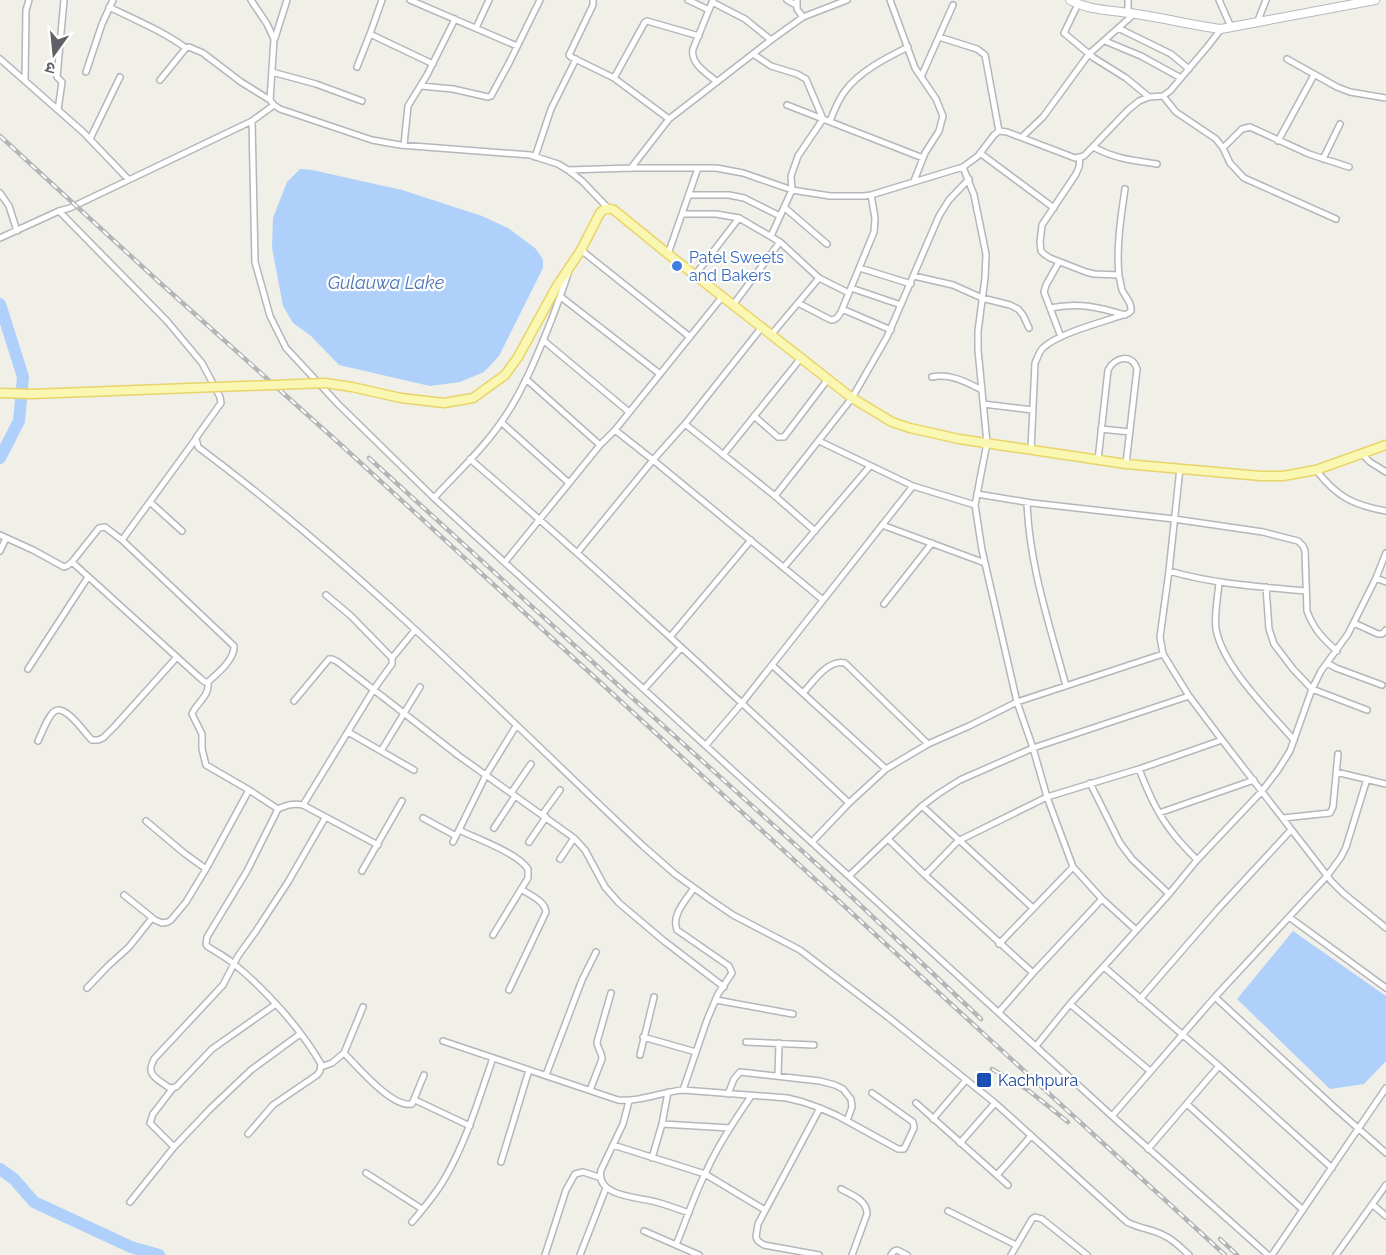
<svg xmlns="http://www.w3.org/2000/svg" width="1386" height="1255" viewBox="0 0 1386 1255" font-family="Raleway,'Noto Sans Devanagari',sans-serif">
<rect width="100%" height="100%" fill="#f0efe8"/>
<path fill="#aed0fa" d="M300,169L312,170L402,190L482,216L508,228L535,248L543,259V268L499,356L484,372L460,382L430,386L339,365L311,336L293,323L283,306L272,248L273,218L287,182Z
M1293,931L1386,996V1061L1364,1084L1330,1089L1237,999Z"/>
<g fill="none" stroke-linecap="round" stroke-linejoin="round">
<path stroke="#aed0fa" stroke-width="12" d="M0,304L23,377L19,421L0,458
M0,1169L14,1179L34,1202L131,1247L159,1255"/>
<defs>
<path id="street" d="M251,0L267,24L274,39L270,100L274,105L280,109L372,140L400,145L530,155L558,164L568,170L582,181L608,208
M410,0L517,46
M593,0V5L569,55L571,57L614,78L669,119
M688,0L709,10
M713,0L693,49C690,64 707,73 717,82
M787,0L796,5
M797,0V9L803,17
M890,0L915,68L936,99L943,116L939,131L925,153L914,181
M1219,0L1231,27
M712,2L745,19L771,40
M1078,4L1064,33L1094,58L1126,78L1149,97
M109,7C136,20 162,31 186,48
M1128,12V0
M1257,23L1266,0
M476,28L489,0
M1118,28L1171,54L1189,69
M370,34L433,64
M939,37L977,49L985,55L999,131
M275,38L287,0
M1105,41L1141,56L1181,78
M753,54L771,66L797,74L806,79L823,119L798,156L791,176L792,190L771,236
M0,59L83,132L128,179
M1287,59L1337,87L1350,92L1386,98
M357,67L370,34L382,0
M86,72L102,24L113,0
M272,72L316,84L362,101
M921,77L953,5
M614,78L645,22L647,21L699,36
M160,80L186,48L189,47L203,53L241,82L270,100
M25,81L26,10L29,0
M421,86L453,89L488,97L491,96L509,63L540,0
M1163,96L1176,112L1216,139L1223,148L1230,163L1244,178L1336,219
M787,105L923,158
M58,110L62,82L57,77L64,0
M252,121L255,262L270,316L286,348L338,404L434,498L1112,1116L1268,1255
M830,121C834,111 838,100 845,91C860,71 886,58 908,47
M1022,137L1043,117L1089,54L1134,14
M90,139L120,77
M1278,141L1314,75
M404,145L408,106L427,75L455,19
M1093,147C1116,159 1131,160 1157,164
M1223,148L1242,129L1250,127L1309,154L1349,167
M980,153L1054,208
M535,157L551,109L576,59
M1080,158L1079,167L1076,174L1042,225L1040,242L1041,251L1044,254L1050,258L1086,272L1094,274L1119,275
M1323,159L1340,124
M963,167L974,195L986,254L985,278L978,331V350L987,443L975,505L982,550L1017,702L1033,748L1047,797L1073,867L1102,899L1136,930
M631,168L669,119L771,40L803,17L847,0
M568,170L631,168H716L743,173L792,190L830,196H864L871,195L963,167L978,156L994,135L999,131L1007,132L1075,158L1084,156L1128,110L1139,101L1149,97L1163,96L1170,91L1208,46L1221,29
M0,193L9,206L17,231
M689,195H729L744,198L780,216
M784,207L827,244
M59,211L167,321L202,363L220,397L221,403L198,435L196,438L198,447C358,566 498,709 643,846L675,874L708,898L733,915L800,950L888,1017L995,1103L1127,1222C1140,1229 1153,1229 1165,1236C1174,1240 1181,1248 1189,1255
M682,214H716L739,218L780,242L819,278L849,293
M0,238L59,211L70,208L252,121L274,105
M581,250L690,337
M668,254L698,168
M1059,262L1046,285L1044,292L1061,337
M860,268L911,284
M695,275L739,218
M914,276L953,285L982,298L1010,305L1018,309L1023,315L1029,328
M851,288L901,305
M561,297L660,374
M798,303L831,320C836,320 838,317 841,312L874,232L875,218L871,195
M733,305L780,242
M1050,308C1078,302 1098,307 1125,315
M842,309L891,330
M771,335L819,278
M543,340L629,412
M932,377C950,373 966,382 982,390
M526,379L600,445
M983,404L1033,410
M754,416L778,437H784L828,379
M501,422L569,483
M685,424L775,496L815,531
M1101,429L1130,432
M615,430L653,460L823,600
M819,441L913,486L975,505
M1031,450L1035,363C1038,357 1039,351 1044,347C1061,332 1107,321 1129,313L1131,311C1132,303 1126,298 1122,290C1121,286 1120,280 1119,276C1116,248 1121,216 1125,189
M1362,454L1370,462L1386,472
M723,455L801,358
M470,459C599,570 724,686 849,803
M1098,460L1108,370C1114,358 1132,352 1137,369L1126,464
M1180,468L1169,571L1160,637L1163,654L1189,696L1222,740L1332,882L1343,893L1386,928
M1316,470C1337,497 1353,505 1386,511
M977,494L1032,503L1174,519L1263,532L1298,541L1303,546L1305,551L1307,611C1313,628 1323,639 1337,651
M775,496L852,398L887,337L939,216L949,200L969,179
M434,498C457,473 483,449 502,421C523,391 537,356 551,321C557,305 563,290 568,273
M150,502L182,531
M1027,502C1029,565 1050,626 1066,686
M882,525L985,563
M0,535L33,550L64,567L67,566L72,562L99,528L105,527L122,540L195,440
M0,551L6,538
M577,553L653,460L685,424L762,327
M72,562L200,678L205,682H208C218,673 235,659 234,646L122,540
M505,562L600,445L615,430L722,297
M784,567L870,466
M1169,571C1214,584 1260,587 1306,591
M1376,578L1386,582
M1219,582C1218,597 1214,614 1216,629C1223,667 1269,711 1294,740
M1266,587L1269,629L1274,644L1293,669L1312,689L1367,710
M884,604L932,543
M1354,623L1378,634H1382L1386,630
M670,637L751,540
M392,658L415,630
M1327,663L1336,668L1382,685
M772,665L886,769
M28,669L88,577
M208,682C210,696 197,702 192,714L202,734V749L206,765L249,790L278,809L247,871L207,937L206,944L207,946C216,952 226,957 234,964C265,989 301,1029 321,1064L320,1071L317,1075L273,1105L248,1134
M644,689L681,648
M803,693C813,682 828,659 845,663L928,744
M294,701L329,659H332L338,662L459,756L574,838L585,850L605,887L619,903L664,941L724,987
M348,732L414,770
M38,741C42,733 48,715 55,711C66,704 85,734 92,740H98L103,738L115,726L177,657
M706,745L742,703L913,486
M381,751L420,687
M1139,769C1148,792 1157,813 1172,832C1179,842 1189,851 1197,860
M1336,772L1386,784
M1090,783L1120,843L1132,859L1169,894
M511,793L531,764
M303,805L374,689L392,664V658L351,616L326,595
M922,806L1033,908
M278,809C287,805 293,803 303,805L378,845
M1159,813L1254,780
M542,815L560,790
M423,818L456,836
M1283,818L1330,813L1333,807L1338,754
M146,821L184,853L206,869
M494,828L515,796
M459,830C478,839 517,853 528,869V878L493,935
M888,839L925,875L1033,973
M453,842L486,775L516,726
M529,842L546,817
M812,842L849,803L886,769L928,744L969,726L1017,702L1163,654
M560,859L574,838
M362,871L402,801
M925,875L958,841L1047,797L1139,769L1222,740
M849,876L922,806L938,794L960,780L1033,748L1189,696
M124,895L155,920L162,923L168,922L171,920L186,902L206,869L249,790
M1289,917L1386,988
M999,944L1073,867
M1104,967L1219,1066L1332,1168
M87,988L108,966L129,947L152,918
M509,990L546,912C545,901 530,895 521,889
M1215,997L1334,1107L1386,1153
M1140,999L1218,909L1291,830
M716,1000L793,1014
M276,1004L212,1049L176,1087L170,1088C164,1084 151,1077 151,1070C150,1067 153,1062 154,1059L223,985L238,956L256,931L288,882L325,818
M1070,1004L1150,1071
M999,1012L1033,973L1102,899
M643,1037L696,1052
M443,1041L618,1100C640,1102 661,1092 683,1090L787,1098L803,1102L820,1108L838,1116L898,1149H904L914,1128L913,1122L872,1093
M746,1042L814,1045
M1036,1046L1070,1004L1169,894L1197,860L1262,791L1278,770L1290,751L1312,689L1321,671L1348,634L1376,578L1386,553
M344,1053C358,1067 392,1108 412,1104L424,1075
M640,1055L654,997
M321,1067L332,1063L344,1053L363,1007
M546,1075L582,980L596,952
M778,1076L779,1043
M173,1088L153,1114L150,1123L174,1147
M590,1090L602,1059C602,1052 597,1048 597,1042L611,993
M683,1090L707,1020L718,994L732,973L729,966L677,930C671,915 686,900 694,888
M728,1094L734,1079L740,1072L820,1081L835,1085L843,1089L851,1099L852,1107L847,1121
M415,1100L470,1126
M629,1101L623,1124L601,1170C595,1197 639,1197 656,1202C667,1205 678,1209 689,1213
M916,1103L1008,1185
M1187,1104L1303,1210
M1112,1116L1215,997L1327,876L1341,857L1346,847L1367,779
M933,1119L966,1080
M662,1124L730,1128
M960,1143L995,1103
M613,1145L705,1174L765,1210
M1148,1149L1219,1066
M652,1158L662,1124L668,1092
M501,1162L529,1070
M366,1173L422,1209
M997,1175L1031,1136
M841,1189C852,1195 867,1200 867,1214L852,1255
M130,1202L174,1147L210,1109L251,1070L300,1034
M1373,1205L1386,1216
M948,1211L1016,1245
M412,1222C424,1208 436,1194 445,1178C467,1140 479,1098 493,1058
M644,1231L699,1255
M676,1245C686,1221 694,1195 706,1172C718,1145 735,1120 751,1096
M545,1255L566,1190L575,1174L583,1172L599,1177
M580,1255L606,1188
M819,1255L764,1245L758,1241L756,1237L758,1224L820,1108
M891,1255L894,1251L897,1250L907,1255
M1011,1255L1032,1219L1035,1217L1042,1219L1087,1255
M1272,1255L1386,1088
M1336,1255L1386,1185"/>
<path id="secondary" d="M1070,0C1088,10 1109,10 1129,13C1160,17 1190,25 1221,29L1375,0"/>
<path id="primary" d="M401,398L444,403L473,398L505,375L518,357L557,286L581,250L600,213C605,208 608,208 614,210L668,254L852,398L892,422L910,428L959,439L1126,464L1261,476H1283L1316,470L1386,445"/>
</defs>
<use href="#street" stroke="#b5b6bb" stroke-width="8"/>
<use href="#secondary" stroke="#b6b8be" stroke-width="10"/>
<use href="#primary" stroke="#e9d468" stroke-width="11"/>
<use href="#street" stroke="#fff" stroke-width="5"/>
<use href="#secondary" stroke="#fff" stroke-width="8"/>
<use href="#primary" stroke="#faf7b3" stroke-width="8"/>
<defs>
<path id="rail" d="M0,136L158,281L340,444L541,628L1225,1255
M369,458L607,675L820,867L981,1019
M992,1069L1028,1090L1068,1122
M1220,1239L1237,1255"/>
</defs>
<use href="#rail" stroke="#b5b5b7" stroke-width="4.5"/>
<use href="#rail" stroke="#fff" stroke-width="2" stroke-dasharray="7" stroke-linecap="butt"/>
<defs>
<path id="primary-bridge" d="M0,393L32,394L325,383L352,387L401,398"/>
</defs>
<use href="#primary-bridge" stroke="#e9d468" stroke-width="11" stroke-linecap="butt"/>
<use href="#primary-bridge" stroke="#faf7b3" stroke-width="8"/>
</g>
<circle fill="#3f7fe0" stroke="#fff" stroke-width="2" cx="677" cy="266" r="6"/>
<rect fill="#1a4fb4" stroke="#fff" stroke-width="2" x="976" y="1072" width="16" height="16" rx="3"/>
<g text-anchor="middle" dominant-baseline="central" stroke-width="4.5" stroke-linejoin="round" paint-order="stroke">
<g font-size="16" fill="#366cbe" stroke="#fff" text-anchor="start">
<text x="689" y="257">Patel Sweets<tspan x="689" dy="18">and Bakers</tspan></text>
</g>
<g font-size="16" fill="#164399" stroke="#fff" text-anchor="start">
<text x="998" y="1080">Kachhpura</text>
</g>
<g font-size="18" font-style="italic" fill="#4d74b4" stroke="#fff">
<text x="386" y="282">Gulauwa Lake</text>
</g>
</g>
<g transform="translate(54 54) rotate(195)" stroke="#ffffff" stroke-width="4.5" paint-order="stroke">
<path d="M0-4.5L10 22L0 15L-10 22Z" fill="#5f6167"/>
<text y="-9" font-size="16" font-weight="bold" text-anchor="middle" fill="#5f6167">उ</text>
</g>
</svg>
